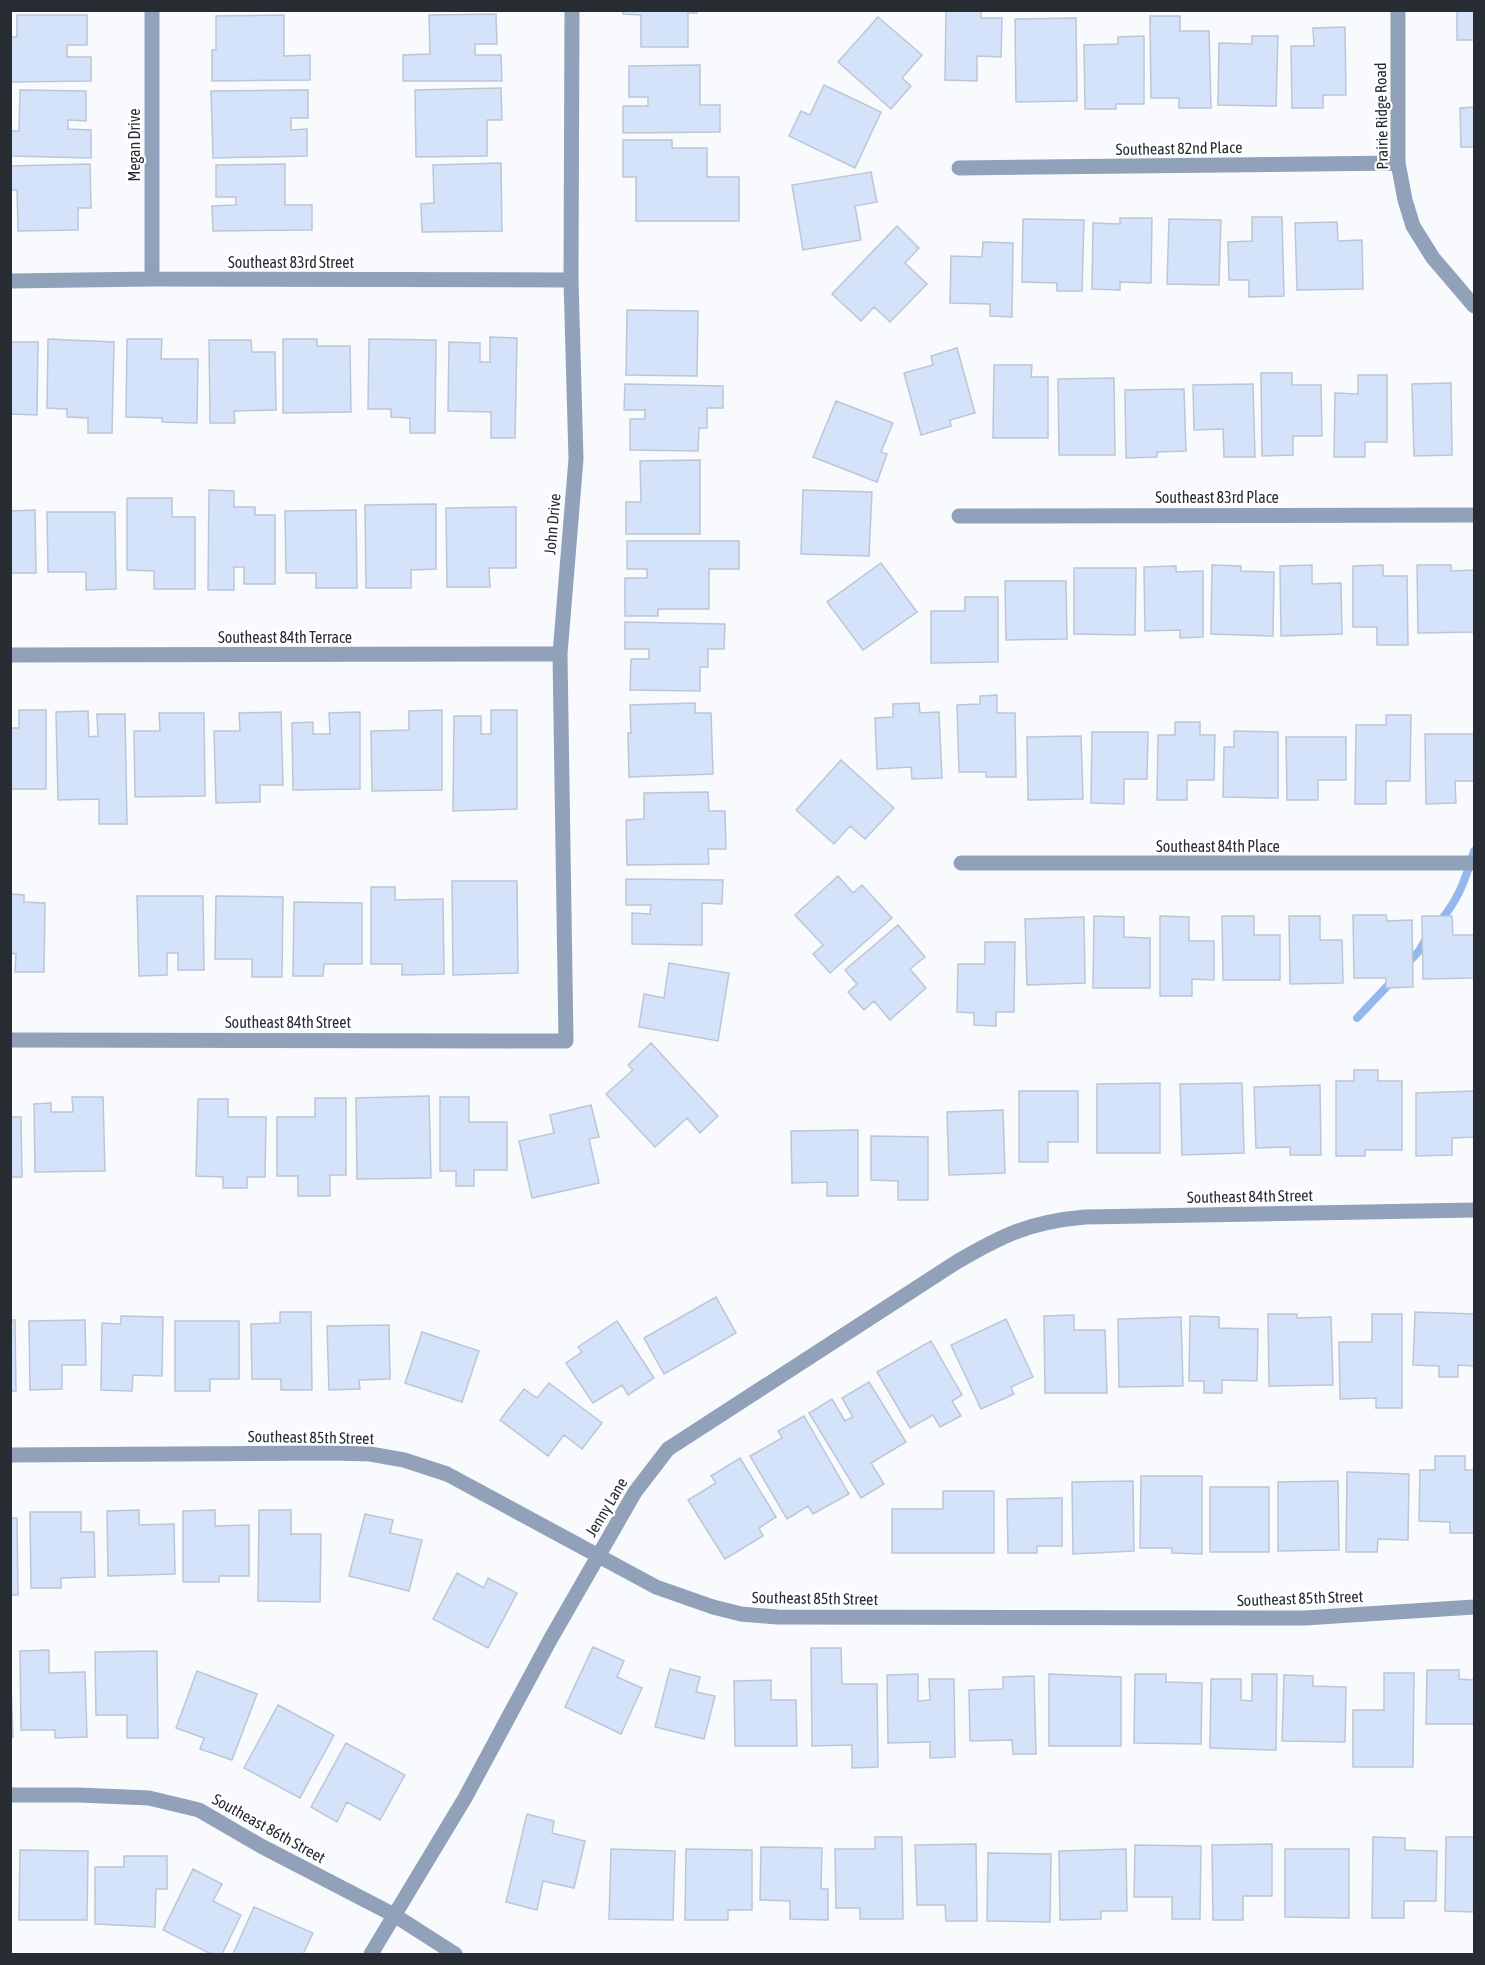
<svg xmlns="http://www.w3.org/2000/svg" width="1485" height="1965" viewBox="0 0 1485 1965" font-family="'Asap Condensed',sans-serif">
<rect width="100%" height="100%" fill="#f8fafe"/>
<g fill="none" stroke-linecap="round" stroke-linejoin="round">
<path stroke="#94b7ed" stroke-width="8" d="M1437,925C1458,901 1465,881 1474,851
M1406,965L1419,951L1427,937
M1357,1018L1394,979"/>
</g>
<path fill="#d4e3f9" stroke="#bbc6d6" stroke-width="1.5" d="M623,10H697V13H688V47H641V15L623,14Z
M946,10H981V18H1002L1001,57L977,56V81L945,80Z
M1457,10H1474V40H1457Z
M496,14L497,44H475V55H501L502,81H403V55L430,54L429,15Z
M17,15H87V45H67V57H91V81L10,82V37H17Z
M284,15V56L310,55V80L212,81V50H216V16Z
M1150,16H1180V31H1209L1211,108H1179V98H1151Z
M878,17L922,55L902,78L911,86L891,109L838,62Z
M1076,18L1077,101L1016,102L1015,19Z
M1345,27L1346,95H1323V108H1292L1291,46H1314L1313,28Z
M1144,36V104H1116V109H1085L1084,45L1118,44V37Z
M1252,36H1278L1276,106L1218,105L1219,43L1252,44Z
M700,65V105H720V132L623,133V106H648V97H629V66Z
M824,85L881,112L855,168L789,136L801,111L810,115Z
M501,88L502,120H487V156L416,157L415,90Z
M20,90L86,91V121L68,120V129L91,130V158L10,156V131H19Z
M308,90V118H291V130L307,129V156L213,158L211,91Z
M1474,107V147H1461L1460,108Z
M623,140H672V148H707V177H739V221H636V177H623Z
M501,163L502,231L422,232L421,204L434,203L433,165Z
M90,164L91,208H78V230L18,231L17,190H10V166Z
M285,164V205H312V230L213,231L212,206L236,205V197H216V165Z
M871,172L877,202L855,206L861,240L803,250L792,185Z
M1252,217H1282L1284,296L1249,297V280H1229L1228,242L1252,241Z
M1120,218H1152L1151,283L1120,282V290L1092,289L1093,223L1120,224Z
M1023,219L1084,220L1082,291H1057V283L1022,282Z
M1169,219L1221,220L1219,285L1167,284Z
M1337,222L1338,241L1362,240L1363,289L1297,290L1295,223Z
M897,226L919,248L905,263L927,284L890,322L874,307L861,321L832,294Z
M983,242L1013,243L1012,317L990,316V304L950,303L951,256L982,257Z
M627,310L698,311L697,376L626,375Z
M490,337L517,338L515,438H491V412L448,411L449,342L480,343V362H490Z
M48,339L114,342L112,433H88V418L67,417V409L47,408Z
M127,339H162L161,359H198L197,423L162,422V418L126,417Z
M283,339H317V346H350L351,412L283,413Z
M369,339L436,340L435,433H410V418L391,417V409H368Z
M209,340H251L252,352H275L276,410L234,411L235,423H210Z
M10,342H38L37,415L10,414Z
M957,348L975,413L950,420L951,426L921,435L904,373L933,365L931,356Z
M994,365H1032L1031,377H1048V438H993Z
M1261,373H1292V385H1321L1322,436H1293V455L1262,456Z
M1358,375H1387V442H1365V457H1334L1335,393L1358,394Z
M1114,378L1115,455H1059L1058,379Z
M1451,383L1452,455L1414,456L1412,384Z
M625,384L723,386V408H707V428H699L698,451L630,450V419H645V410H624Z
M1253,384L1255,457H1224L1223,429L1194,430L1193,385Z
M1184,389L1186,451L1157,452V457L1126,458L1125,390Z
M836,401L893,423L881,452L887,454L877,482L813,457Z
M700,460V534H626V502H641L640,461Z
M209,490L234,491V507H255V515H275V584H244V567H234V590H208Z
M803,490L872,492L869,556L801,554Z
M127,498H172V517H195V589H154V571L127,570Z
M436,504V569L411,570V588H366L365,505Z
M516,507V568H489L490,587H447L446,508Z
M35,510L36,573H10V511Z
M356,510L357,588H316V573H286L285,511Z
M47,512H115L116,589L86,590V572H48Z
M627,541H739V569H709V609H658V616H625V578H647V569H627Z
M881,563L917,612L863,650L827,602Z
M1212,565L1241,566V571L1274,572L1273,636L1211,634Z
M1312,565V584L1341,583L1342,634L1281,636L1280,566Z
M1383,565V576H1407L1408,645H1377V627H1353V566Z
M1417,565H1451V571L1474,570V632L1418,633Z
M1176,566V572L1203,571V637L1180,638V630L1145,631L1144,567Z
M1074,568H1136L1135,635L1074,634Z
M1005,581H1066L1067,639L1006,640Z
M965,597H998V662L931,663V611H965Z
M625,622L725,624L724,649H708V667H700V691L630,690L631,659H649V649H625Z
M997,695V713H1015L1016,777H986V772H959L957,705L980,704V696Z
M695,703V713H711L713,774L629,777L628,733H631L630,705Z
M919,703L920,713L939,712L942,778L912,779L911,767L877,769L875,718L893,717V704Z
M19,710H46V789H10V728H19Z
M442,710V790L372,791L371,731L409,730V711Z
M491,710H517V809L453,811L454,716H481V734H491Z
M88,711L89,737L98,736L97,714H125L127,824H99V799L58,800L56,712Z
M281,712L283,785H260V802L216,803L214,731H240L239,713Z
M360,712V789L293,790L292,723L313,722V734H330L329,713Z
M159,713H204L205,796L135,797L134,731H160Z
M1386,715H1411L1410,781H1386V804H1355L1356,725H1386Z
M1175,722H1200V735H1215L1214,780H1187V800H1157L1158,735H1175Z
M1234,731L1278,732V798L1223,797L1224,747H1234Z
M1092,732H1148L1147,779H1124V804L1091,803Z
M1425,734H1474V781H1455L1456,803L1426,804Z
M1081,736L1083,799L1028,800L1027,737Z
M1286,737H1346V780H1318V800H1287Z
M841,760L894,808L865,839L850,826L834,844L796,810Z
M708,792L709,811H725L726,849H708L709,864L627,865L626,820L644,819V793Z
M838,876L853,893L862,885L892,918L830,973L813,954L823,945L795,915Z
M626,879L723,880L722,904L702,903V945L632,944V913L650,914L651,905H626Z
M452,881H517L518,973L453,975Z
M371,887H395V900L443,899L444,974L402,975V964H371Z
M10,894L24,895V902L45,903L44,972H15L16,954L10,953Z
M137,896H203L204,970H178V953H167V975L139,976Z
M216,896L283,897L282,977H252V959H215Z
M294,902L362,903V964H324L323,976H293Z
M1353,915H1386L1387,921L1412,920L1413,987L1386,988V978H1354Z
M1094,916L1124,917V937L1150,938V988H1093Z
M1160,916L1189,917V941H1214V980L1192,979V996H1160Z
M1222,916H1254V935H1280V980H1223Z
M1289,916H1320V940H1342L1343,983L1290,984Z
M1422,916H1452L1453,935H1474V978L1423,979Z
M1084,917L1085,983L1027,985L1025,919Z
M898,925L925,957L910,969L926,988L890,1020L874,1001L864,1010L848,992L857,984L845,970Z
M985,942H1015L1014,1012H996V1026L974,1025V1013L957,1012L958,964H985Z
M669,963L729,973L718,1041L639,1027L644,994L664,998Z
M651,1043L718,1116L700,1133L687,1118L655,1147L606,1094L633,1070L628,1065Z
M1354,1070H1378V1081H1402V1150H1365V1156H1336V1081H1354Z
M1160,1083V1153H1097V1084Z
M1242,1083L1244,1153L1182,1155L1180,1084Z
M1320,1085L1321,1155H1290V1147L1256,1148L1254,1087Z
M1019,1091H1078V1142H1048V1162H1019Z
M1474,1091V1137L1452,1138V1155L1416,1156V1093Z
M429,1096L431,1178L357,1179L356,1098Z
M72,1097H103L105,1171L35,1172L34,1104L51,1103V1112H73Z
M440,1097H469V1122H507V1170H474V1186H456V1171H440Z
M315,1098H346V1175H330V1196H298V1176H277V1117H315Z
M198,1099H228V1117H266L265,1177H247V1188H223V1177L196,1176Z
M591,1105L599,1137L589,1139L599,1183L532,1198L519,1141L554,1133L550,1115Z
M1003,1110L1005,1173L949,1175L947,1112Z
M10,1117H21L22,1177H10Z
M858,1130V1196H827V1182L792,1183L791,1131Z
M871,1136L928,1137V1200H898V1181L871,1180Z
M716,1297L736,1333L664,1374L644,1338Z
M280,1312H311L312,1390H281V1379H252L251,1324L280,1323Z
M1415,1312L1474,1314V1366L1458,1365V1377H1439V1366L1413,1365Z
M1268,1314H1297V1318L1331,1317L1333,1385L1269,1386Z
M1372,1314H1402V1408H1376V1398L1340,1399L1339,1342H1372Z
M1074,1315V1330H1105L1107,1393H1045L1044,1316Z
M121,1316L163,1317L162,1376L133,1375L132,1391L101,1390L102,1323L121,1324Z
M1190,1316L1219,1317V1328L1258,1329L1257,1381L1222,1380V1393H1204V1381H1189Z
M1181,1317L1183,1386L1119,1387L1118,1319Z
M1006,1319L1033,1377L1011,1387L1014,1394L981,1409L951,1345Z
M10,1320H15L16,1391H10Z
M85,1320L86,1365H62V1389L30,1390L29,1321Z
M175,1321H239V1379H210V1391H175Z
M617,1321L654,1378L628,1395L622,1385L593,1403L566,1363L582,1352L578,1347Z
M389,1325L390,1379L359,1380L360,1389L329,1390L327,1326Z
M422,1332L479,1351L462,1402L405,1383Z
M931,1341L962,1395L952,1401L961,1416L940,1427L933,1415L910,1428L877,1372Z
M869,1382L906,1442L871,1463L884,1484L861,1498L809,1413L832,1399L845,1421L853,1417L842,1398Z
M549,1383L602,1423L582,1449L564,1435L548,1456L500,1420L524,1389L537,1398Z
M804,1416L849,1494L813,1514L808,1506L787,1519L750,1456L782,1438L778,1431Z
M1435,1456H1465V1470H1474V1533H1450V1522L1419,1521L1420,1470H1435Z
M740,1458L776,1517L759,1528L763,1536L725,1559L688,1500L716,1483L711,1476Z
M1347,1472L1409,1474L1408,1540L1378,1539L1377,1552H1346Z
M1141,1476H1202V1554L1172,1553V1548H1140Z
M1133,1481L1134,1551L1073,1554L1072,1482Z
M1338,1481L1339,1550L1278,1551V1482Z
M1210,1487H1269V1552H1210Z
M943,1491H994V1553H892V1509H943Z
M1062,1498V1546H1037V1553H1008L1007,1499Z
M139,1510V1525L174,1524L175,1574L108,1576L107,1511Z
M215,1510V1526L249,1525V1576H219V1582H183V1511Z
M259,1510H291V1534H321L320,1602L258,1601Z
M30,1512H81V1532H94L95,1577L61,1578V1588H31Z
M365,1514L393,1520L390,1533L422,1540L409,1591L349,1576Z
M10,1518H17L18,1595H10Z
M457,1573L484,1588L488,1578L517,1593L488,1648L433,1619Z
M593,1647L624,1661L617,1677L642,1688L621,1734L565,1707Z
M811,1648H841L842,1684H877L878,1767L852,1768V1745L812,1746Z
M49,1650V1673L85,1672L87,1737L55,1738V1730H21L20,1651Z
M157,1651L158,1738H127V1715H96L95,1652Z
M10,1662L13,1737H10Z
M670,1669L700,1677L696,1692L715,1696L704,1739L655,1727Z
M1427,1670H1459V1679L1474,1680V1724H1426Z
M197,1671L257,1694L232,1760L200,1749L204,1738L176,1728Z
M1384,1673H1414L1413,1767H1353V1710H1384Z
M918,1674V1701L930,1700L929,1679H954L955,1757L930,1758V1742L888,1743L887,1675Z
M1049,1674L1121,1677V1746H1049Z
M1135,1674H1166V1682L1202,1683L1201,1744L1134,1743Z
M1252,1674H1277L1276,1750L1210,1748L1211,1679H1241V1700L1252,1701Z
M1284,1675L1313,1676V1686L1346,1687L1345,1742L1282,1741Z
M1034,1676L1036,1754H1013L1012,1740L970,1741L969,1690L1003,1689V1677Z
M771,1680V1700H796L797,1746H735L734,1681Z
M278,1705L334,1735L300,1798L244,1768Z
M346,1743L405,1775L380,1820L347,1802L337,1822L311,1807Z
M527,1814L554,1821L552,1833L585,1841L574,1888L543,1881L537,1910L506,1902Z
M875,1837H902L903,1919H860V1908H836L835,1849H875Z
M1373,1837L1405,1838V1850L1437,1851L1436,1901H1404V1918H1372Z
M1446,1837H1474V1912L1445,1911Z
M976,1844L977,1921H946L945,1905H917L915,1845Z
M1272,1844V1896H1243V1920H1213L1212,1845Z
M1135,1845L1201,1846L1200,1919H1172V1897H1134Z
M761,1847L822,1848L821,1889H828V1920L790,1919V1901L760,1900Z
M611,1849L675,1851L673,1920L609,1919Z
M686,1849L752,1850V1910H728V1920H685Z
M1126,1849L1127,1911H1101V1919L1060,1920L1059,1851Z
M1285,1849H1349V1918L1285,1917Z
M20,1850L88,1851L87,1920H19Z
M988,1853L1051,1854L1050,1922L987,1921Z
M124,1856H167V1889H156L155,1927L95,1924V1867H124Z
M193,1869L222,1884L213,1901L241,1915L222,1954H211L163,1930Z
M254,1907L313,1933L303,1954H233Z"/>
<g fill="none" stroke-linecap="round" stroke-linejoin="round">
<path stroke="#91a1b9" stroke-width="15" d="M152,10V279
M1398,10V163L1405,200L1413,226L1433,258L1474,306
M959,168L1398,163
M10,281L152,279L571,280
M959,516L1474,515
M10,655L560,654
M961,863H1474
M10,1040L566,1041L560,654L576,459L571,280L572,10
M10,1455L330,1453L370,1454L404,1460L447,1474L656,1587L713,1607L741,1614L777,1617L1305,1618L1474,1607
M10,1795H79L149,1798L199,1810L261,1846L394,1915L455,1954
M371,1954L465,1798L550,1640L635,1492L668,1449L955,1263C1003,1235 1029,1222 1085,1217L1474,1210"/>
</g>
<g text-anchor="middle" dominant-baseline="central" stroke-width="4.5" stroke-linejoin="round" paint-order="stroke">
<g font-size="16" fill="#272c32" stroke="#fff">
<text transform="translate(1381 116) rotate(-91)">Prairie Ridge Road</text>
<text transform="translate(134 145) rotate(-90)">Megan Drive</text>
<text transform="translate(1179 148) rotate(-1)">Southeast 82nd Place</text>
<text x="291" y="262">Southeast 83rd Street</text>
<text x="1217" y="497">Southeast 83rd Place</text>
<text transform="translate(552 524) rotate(-85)">John Drive</text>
<text x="285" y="637">Southeast 84th Terrace</text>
<text x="1218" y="846">Southeast 84th Place</text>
<text x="288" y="1022">Southeast 84th Street</text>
<text transform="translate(1250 1196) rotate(-1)">Southeast 84th Street</text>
<text transform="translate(311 1437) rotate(1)">Southeast 85th Street</text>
<text transform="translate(606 1507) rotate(-59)">Jenny Lane</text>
<text transform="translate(815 1598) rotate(1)">Southeast 85th Street</text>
<text transform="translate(1300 1598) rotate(-2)">Southeast 85th Street</text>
<text transform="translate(269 1828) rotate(29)">Southeast 86th Street</text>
</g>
</g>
<rect width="1485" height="1965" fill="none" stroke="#272c32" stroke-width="24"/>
</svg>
